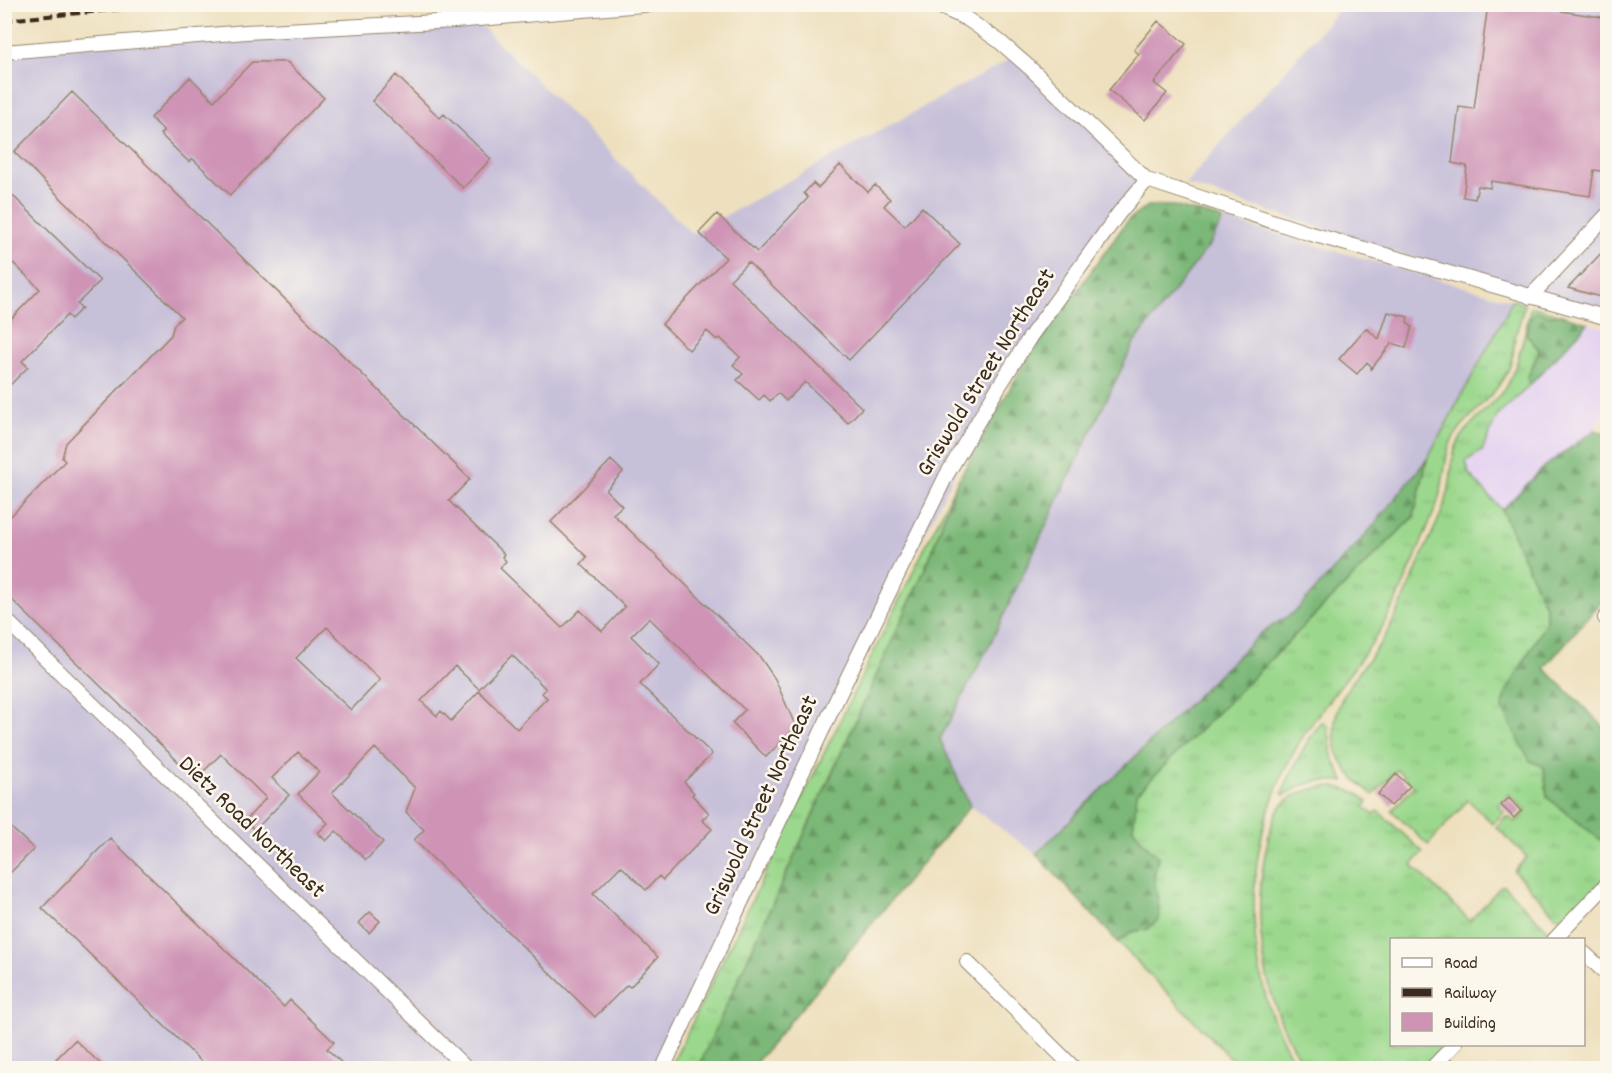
<svg xmlns="http://www.w3.org/2000/svg" width="1612" height="1073" viewBox="0 0 1612 1073" font-family="Dekko,sans-serif">
<defs>
<pattern id="grass-tufts" width="24" height="20" patternUnits="userSpaceOnUse" patternTransform="scale(1.5)"><rect width="24" height="20" fill="#9bd88d"/><path d="M3 7l-1-3M5 7V3M7 7l1-3M15 17l-1-3M17 17v-4M19 17l1-3" fill="none" stroke="#86ba79"/></pattern>
<pattern id="forest-firs" width="22" height="20" patternUnits="userSpaceOnUse" patternTransform="scale(1.5)"><rect width="22" height="20" fill="#7cb878"/><path d="M5 1l3.5 6h-7zM16 11l3.5 6h-7z" fill="#679662"/></pattern>
</defs>
<rect width="100%" height="100%" fill="#fbf7ec"/>
<filter id="ink" filterUnits="userSpaceOnUse"><feTurbulence type="fractalNoise" baseFrequency=".0167" numOctaves="2"/><feDisplacementMap in="SourceGraphic" scale="12" xChannelSelector="R" yChannelSelector="G"/><feConvolveMatrix kernelMatrix="1 2 1 2 8 2 1 2 1" color-interpolation-filters="sRGB"/></filter>
<filter id="wash" filterUnits="userSpaceOnUse"><feTurbulence type="fractalNoise" baseFrequency=".008" numOctaves="4" result="noise"/><feDisplacementMap in="SourceGraphic" scale="24" xChannelSelector="R" yChannelSelector="G"/><feGaussianBlur stdDeviation="1.35" result="paint"/><feColorMatrix in="noise" values="0 0 0 0 0 0 0 0 0 0 0 0 0 0 0 0 0 1.4 0 .05"/><feComposite in="paint" operator="in"/></filter>
<g filter="url(#wash)">
<rect width="100%" height="100%" fill="#eee0be"/>
<path fill="#e5d3f1" d="M1588,323L1607,328V402L1595,430L1544,467L1502,510L1469,474L1466,461L1482,451L1497,416L1530,385Z"/>
<path fill="#c7c0d9" d="M1343,5H1607V318L1539,299L1185,184Z
M474,19L692,234L1016,56L1147,180L991,399L663,1068H5V52Z
M1223,219L1511,300L1507,312L1427,459L1370,530L1295,612L1261,633L1036,854L970,806L939,739L991,642L1066,483L1134,343L1210,244Z"/>
<path fill="url(#grass-tufts)" stroke="#6b8156" stroke-width="1.5" d="M1511,300L1525,304L1515,337L1513,354L1508,371L1497,388L1461,427L1453,438L1448,449L1441,490L1436,507C1418,549 1403,593 1379,632C1355,671 1323,703 1299,743C1250,825 1242,920 1270,1011C1277,1031 1288,1050 1297,1068H1240L1118,942L1131,932L1148,929L1158,901L1154,876L1158,857L1143,842L1133,828L1137,793L1414,516L1427,459L1507,312Z
M1531,306L1558,314L1553,316L1535,312V344L1539,350L1527,379L1530,385L1497,416L1482,451L1466,461L1469,474L1502,510L1546,608V622L1507,691L1544,767L1547,797L1607,845V875L1566,918L1557,917L1514,871L1527,857L1496,827L1505,817L1506,819L1508,816L1515,822L1526,811L1509,794L1498,806L1504,812L1493,824L1468,800L1428,845L1392,811L1414,786L1397,770L1373,795C1348,775 1331,757 1335,723C1338,691 1365,667 1382,641C1388,633 1392,623 1397,613C1408,593 1415,572 1424,551C1432,533 1442,515 1447,497C1452,481 1450,463 1456,447C1465,424 1491,409 1505,388C1520,365 1524,333 1531,306Z
M956,484L928,562L698,1068H670Z
M1322,722L1327,724L1328,727L1332,756L1344,781H1317L1301,786L1284,795L1282,793L1283,791C1293,767 1305,742 1322,722Z
M1335,786L1357,793L1368,802L1364,807L1374,815L1378,811L1423,852L1412,865L1470,921L1501,886H1504L1546,928L1549,936L1546,940H1392V1044L1446,1045L1423,1068H1305C1294,1051 1284,1031 1277,1011C1259,960 1255,903 1266,849C1269,836 1271,822 1278,810C1291,792 1314,787 1335,786Z"/>
<path fill="url(#forest-firs)" stroke="#5c714b" stroke-width="1.5" d="M1148,206H1173L1223,219L1210,244L1134,343L1066,483L991,642L940,739L970,806L758,1060L754,1068H698L928,562L956,484L1024,364L1128,220Z
M1535,311L1552,316L1558,314L1588,323L1530,385L1527,379L1539,350L1526,334L1530,319Z
M1595,430L1607,434V602L1602,601L1544,668L1607,730V845L1547,797L1544,767L1530,761L1502,709L1507,691L1546,622V608L1502,510L1544,467Z
M1427,459L1414,516L1137,793L1133,828L1143,842L1158,857L1154,876L1158,901L1159,919L1148,929L1131,932L1118,942L1036,854L1261,633L1295,612L1370,530Z"/>
<g id="blocks">
<path fill="#ce93b5" fill-rule="evenodd" d="M1488,4H1511L1608,18V172L1594,170L1590,196L1491,181L1490,188L1478,186L1475,199L1463,197L1467,166L1452,163L1459,107L1474,109Z
M1158,21L1186,44L1154,83L1167,93L1145,120L1109,90L1139,54L1134,50Z
M252,62H287L324,98L230,195L193,159L189,162L160,134L164,131L151,118L190,77L214,101Z
M396,75L440,118L444,114L491,159L463,188L372,101Z
M72,92L470,479L449,501L504,554L502,557L506,561L500,568L562,628L580,610L602,631L625,607L581,564L587,557L551,522L611,460L623,472L606,490L622,506L613,514L760,657L775,679L796,727L766,757L732,723L745,710L649,618L631,636L659,664L640,684L712,754L684,782L694,793L692,795L709,813L702,820L712,829L663,880L659,876L646,890L621,866L593,894L658,957L630,987L627,985L595,1017L414,840L424,830L406,812L415,788L375,748L332,793L383,842L366,860L336,831L326,841L318,833L328,823L298,794L319,772L298,752L272,778L289,795L255,830L245,821L266,798L221,754L196,779L4,592V523L65,461L62,458L66,443L171,335L174,325L182,317L14,152ZM327,627L380,680L351,710L296,658ZM512,655L546,689L542,693L547,698L517,729L479,691L451,721L441,711L437,716L421,701L455,666L479,689Z
M840,165L868,192L875,185L890,199L884,206L905,226L922,207L960,244L849,360L748,262L730,280L862,408L848,423L805,382L786,401L778,393L770,401L764,395L759,400L737,380L743,374L733,365L740,357L720,338L717,340L707,331L689,350L662,324L726,258L699,233L717,214L757,252L808,198L804,193L813,183L818,188Z
M4,187L100,281L77,304L82,308L71,319L67,315L22,361L28,367L4,391V326L40,289L13,263L4,271Z
M1608,246V299L1568,288Z
M1388,312L1408,317L1407,322L1412,327L1406,348L1392,343L1371,369V366L1367,362L1357,374L1339,359L1366,328L1379,339Z
M1396,774L1410,786L1391,806L1378,794Z
M1509,798L1521,811L1514,818L1501,805Z
M4,821L34,849L4,879Z
M110,838L284,1007L290,1000L334,1042L327,1049L347,1068H208L42,908Z
M370,912L380,921L369,933L359,923Z
M75,1040L105,1068H47Z"/>
</g>
</g>
<g filter="url(#ink)">
<use href="#blocks" fill-opacity="0" stroke="#94856e" stroke-width="1.5"/>
<g fill="none" stroke-linecap="round" stroke-linejoin="round">
<defs>
<path id="minor" d="M934,4L967,19L999,41L1030,68L1147,180L1308,233L1608,318
M4,52L246,32L455,21L654,4
M1530,297L1608,214
M4,618L466,1068
M1605,618L1608,620
M1554,940L1608,883
M1584,953L1608,975
M967,962L1074,1068
M663,1068L836,701L946,476L991,399L1030,337L1119,213L1147,180
M1432,1068L1455,1044"/>
</defs>
<use href="#minor" stroke="#94856e" stroke-width="16"/>
<use href="#minor" stroke="#fff" stroke-width="14"/>
<path stroke="#3b2a1e" stroke-width="4" stroke-dasharray="9 4.5" stroke-linecap="butt" d="M4,20L177,4"/>
</g>
</g>
<g text-anchor="middle" dominant-baseline="central" stroke-width="5" stroke-linejoin="round" paint-order="stroke">
<g font-size="24" fill="#3b2a1e" stroke="#fbf7ec">
<text transform="translate(987 373) rotate(-58)">Griswold Street Northeast</text>
<text transform="translate(762 806) rotate(-65)">Griswold Street Northeast</text>
<text transform="translate(251 828) rotate(44)">Dietz Road Northeast</text>
</g>
</g>
<rect width="1612" height="1073" fill="none" stroke="#fbf7ec" stroke-width="24"/>
<rect x="1390" y="938" width="195" height="108" fill="#fbf7ec" stroke="#aea59a" stroke-width="1.5"/>
<rect x="1402" y="958" width="30" height="9" fill="#ffffff" stroke="#aea59a" stroke-width="1.5"/>
<text x="1444" y="968" font-size="18" fill="#3b2a1e">Road</text>
<rect x="1402" y="988" width="30" height="9" fill="#3b2a1e" stroke="#aea59a" stroke-width="1.5"/>
<text x="1444" y="998" font-size="18" fill="#3b2a1e">Railway</text>
<rect x="1402" y="1013" width="30" height="18" fill="#ce93b5" stroke="#aea59a" stroke-width="1.5"/>
<text x="1444" y="1028" font-size="18" fill="#3b2a1e">Building</text>
</svg>
